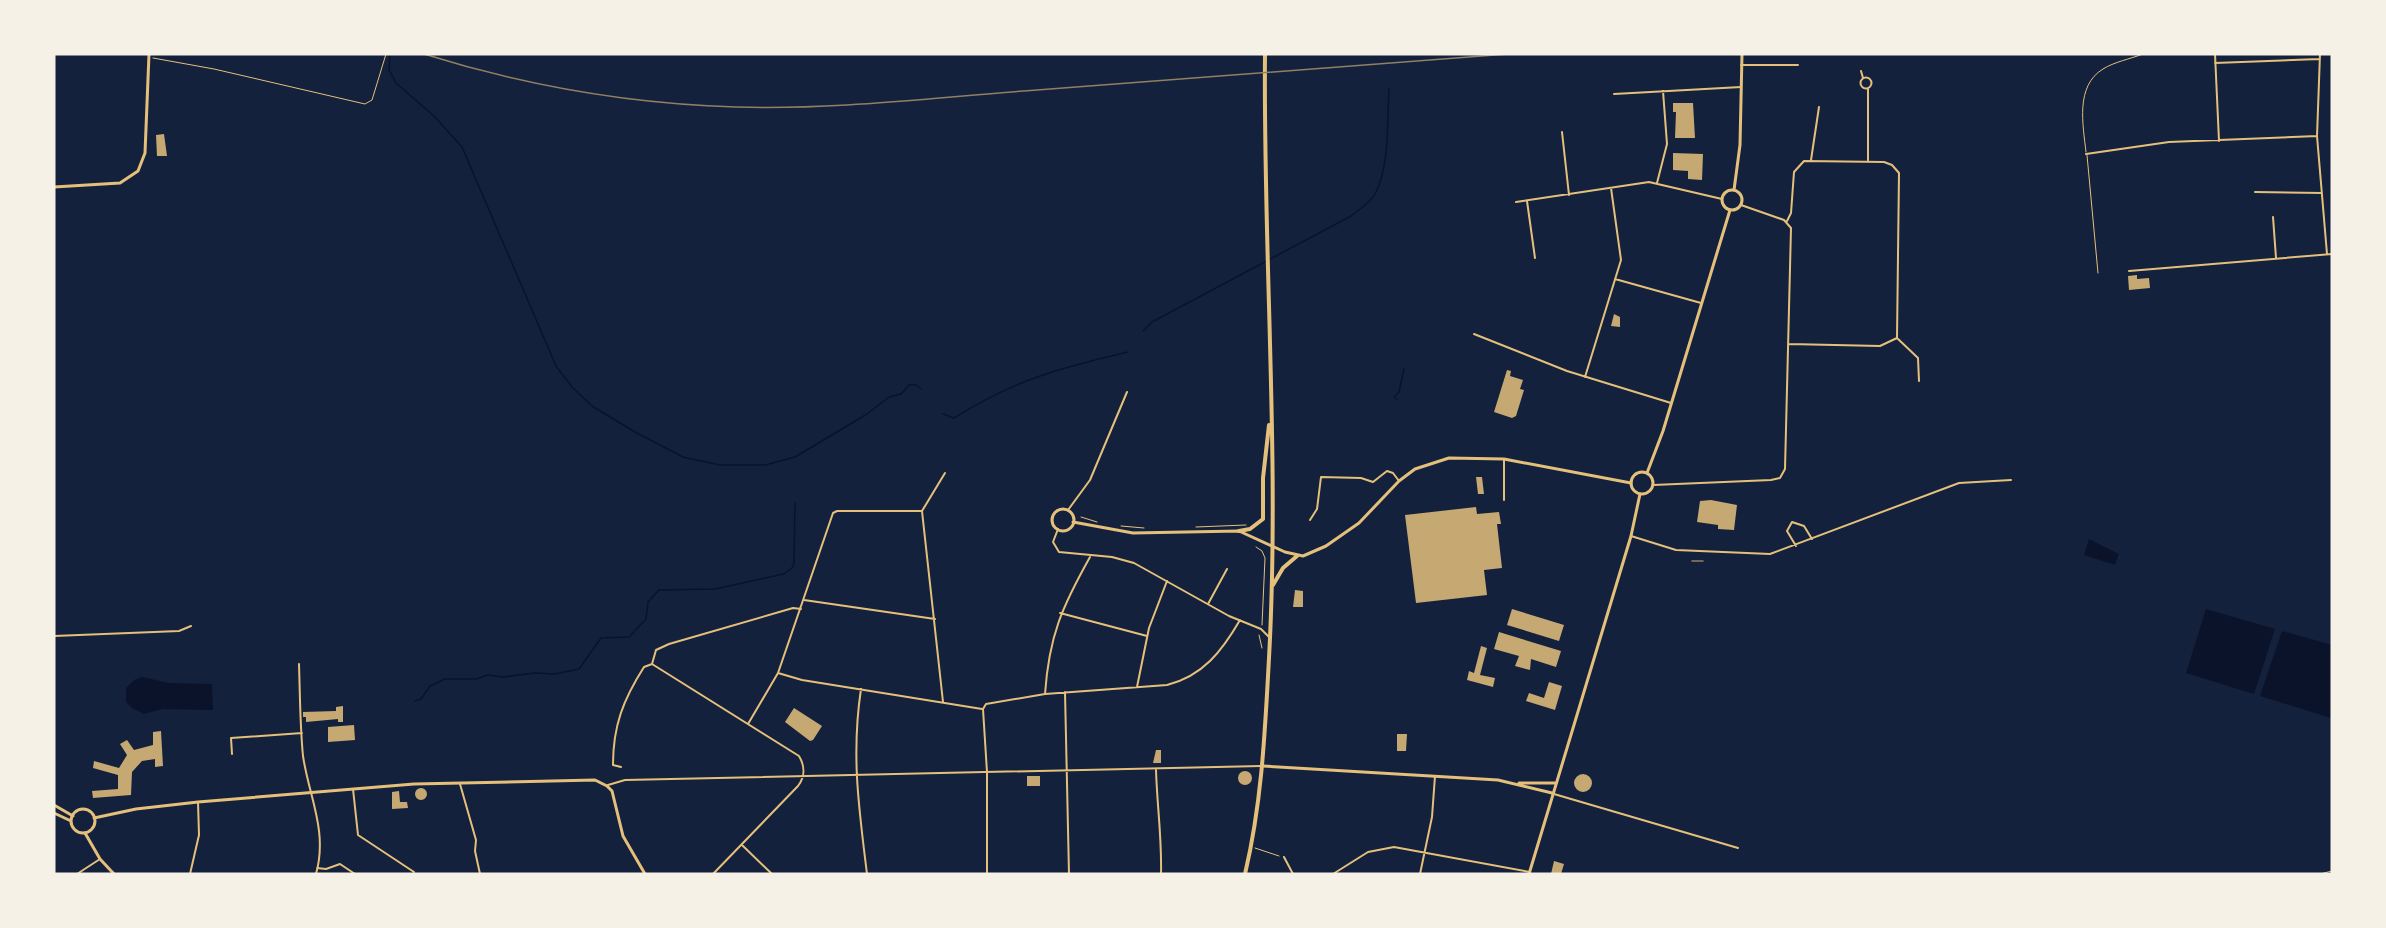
<svg xmlns="http://www.w3.org/2000/svg" width="2386" height="928" viewBox="0 0 2386 928" font-family="Literata,serif">
<rect width="100%" height="100%" fill="#14213d"/>
<path fill="#0b132b" d="M2089,539L2119,554L2115,565L2084,555Z
M2206,609L2275,629L2254,694L2186,673Z
M2282,631L2332,645L2331,718L2260,696Z
M142,677L169,683L212,684L213,710L163,709L144,714L132,708L126,702V688L134,680Z"/>
<g fill="none" stroke-linecap="round" stroke-linejoin="round">
<path stroke="#0b132b" stroke-width="1.5" d="M390,54L389,70L396,83L435,117L462,147L556,366L572,387L592,406L635,432L683,457L720,465H765L795,457L867,414L889,397L901,394L909,385H916L921,389
M1143,331L1152,322L1351,216C1360,209 1370,203 1375,194C1390,167 1387,118 1389,88
M1397,399L1394,397L1399,392L1404,369
M943,414L954,418C1014,380 1060,368 1128,352
M415,701L421,699L430,686L445,679H477L487,675L503,677L535,673L555,674L579,669L601,638L629,637L646,619L648,602L659,590L715,589L784,574L792,568L794,563L795,503"/>
</g>
<path fill="#c6a872" d="M1673,103H1693L1695,138H1675L1676,112H1673Z
M164,134L167,156H157L156,135Z
M1673,153L1703,154L1702,180L1688,179V171L1673,170Z
M2137,275V279L2149,278L2150,288L2129,290L2128,276Z
M1614,314L1620,317V327L1611,326Z
M1507,370L1511,371L1510,376L1523,380L1520,389L1524,390L1516,416L1512,418L1494,412Z
M1476,477H1482L1484,494H1478Z
M1711,500L1737,505L1734,530L1718,529V525L1697,522L1700,501Z
M1476,507L1477,514L1499,512L1501,524H1497L1502,568L1484,570L1487,595L1416,603L1405,515Z
M1295,590L1303,591V607H1293Z
M1512,609L1564,625L1559,641L1507,625Z
M1499,632L1561,651L1556,667L1531,659L1530,670L1515,666L1519,656L1494,649Z
M1481,646L1487,648L1480,675L1495,678L1493,687L1467,680L1469,671L1474,673Z
M1549,682L1562,686L1555,710L1526,701L1529,693L1544,698Z
M343,706V722H338V719L306,722V717H303V712L336,711V707Z
M794,708L822,726L813,740L810,741L785,722Z
M354,725L355,740L328,742V727Z
M161,731L163,766L155,767V759L142,761L132,772L131,795L93,798L92,791L118,789V775L93,768L94,761L119,768L127,755L120,744L127,740L134,750L153,745V732Z
M1397,734H1407L1406,751H1397Z
M1156,750H1161V763H1153Z
M1238 778a7 7 0 1 1 14 0a7 7 0 1 1-14 0Z
M1574 783a9 9 0 1 1 18 0a9 9 0 1 1-18 0Z
M1027,776H1040V786H1027Z
M415 794a6 6 0 1 1 12 0a6 6 0 1 1-12 0Z
M399,791L400,802H407L408,808L392,809V792Z
M1554,861L1564,864L1561,874H1551Z"/>
<g fill="none" stroke-linecap="round" stroke-linejoin="round">
<path stroke="#e5c07b" stroke-width="1" d="M153,58L214,69L365,104L372,100L386,54
M1081,517L1097,522
M1121,526L1144,528
M1196,527L1246,525
M1256,547L1262,551L1265,558L1262,625
M1259,635L1262,648
M1255,848L1279,856"/>
<path stroke="#e5c07b" stroke-width="1" d="M2086,152C2083,125 2075,86 2103,69C2114,62 2130,59 2143,54
M2087,155L2098,273
M2320,874L2332,871"/>
<path stroke="#e5c07b" stroke-width="2" d="M2215,54L2219,141
M2320,54L2317,136L2327,254
M2215,63L2319,59
M1741,65H1798
M1861,71L1863,78
M1860.5 83a5.5 5.5 0 1 1 11 0a5.5 5.5 0 1 1-11 0Z
M1868,88V160
M1614,94L1741,87
M1562,132L1569,195
M2086,154L2169,142L2317,136
M1811,160L1819,107
M1657,183L1667,144L1663,91
M2255,192L2322,193
M1527,201L1535,258
M1516,202L1649,182L1722,199
M2273,217L2276,258
M1787,221L1791,213L1794,172L1804,161L1884,162L1892,165L1899,173L1897,338L1880,346L1789,344
M2129,271L2332,254
M1615,279L1701,303
M1474,334L1567,371L1671,403
M1897,338L1918,358L1919,381
M1585,377L1621,260L1611,188
M1653,485L1771,480L1780,478L1785,469L1791,228L1784,220L1741,205
M1504,500V459
M1068,510L1090,480L1127,392
M1310,520L1317,509L1321,477L1361,478L1373,482L1387,471L1393,473L1399,481
M1058,529L1053,542L1059,552L1112,557L1134,563L1229,616L1261,629L1269,637
M1631,536L1676,550L1770,554L1959,483L2011,480
M1796,546L1787,531L1792,522L1804,526L1812,539
M804,600L935,619
M1208,604L1227,569
M1060,613L1147,636
M54,636L179,631L191,626
M299,664C300,695 300,726 303,756C309,797 328,831 316,874
M652,664L799,756C805,766 805,777 798,786L713,874
M778,673L802,680L982,709
M1137,687L1149,628L1167,581
M861,689C851,755 859,809 867,874
M1065,692L1069,874
M1045,694C1049,636 1062,607 1090,557
M943,702L922,511L945,473
M983,709L986,704L1045,694L1167,685C1203,676 1222,651 1240,620
M983,709L987,772V874
M748,724L778,673L833,513L837,511H922
M232,754L231,738L302,733
M621,767L613,765C613,726 623,700 644,667L652,664L656,650L669,644L793,608L801,609
M1156,770C1157,805 1162,838 1161,874
M460,784L476,840L475,851L480,874
M608,785L625,780L1261,766
M353,789L358,835L414,872
M1554,794L1738,848
M742,845L772,874
M1284,857L1293,874
M317,868L326,869L340,864L355,874
M77,874L100,859
M190,874L199,835L198,802
M1333,874L1368,852L1394,847L1530,872
M1420,874L1432,817L1435,776"/>
<path stroke="#e5c07b" stroke-width="3" d="M54,187L120,183L138,171L145,153L149,54
M1052 520a11 11 0 1 1 22 0a11 11 0 1 1-22 0Z
M1073,522L1133,533L1239,531L1285,552L1303,556L1326,546L1359,523L1399,481L1415,469L1449,458L1504,459L1631,483
M1263,766L1498,780L1552,793
M1519,783H1555
M85,833L100,859L114,874"/>
<path stroke="#e5c07b" stroke-width="3" d="M1734,190L1740,145L1742,54
M1722 200a10 10 0 1 1 20 0a10 10 0 1 1-20 0Z
M1631 483a11 11 0 1 1 22 0a11 11 0 1 1-22 0Z
M1647,473L1663,431L1730,210
M54,805L73,816
M71 821a12 12 0 1 1 24 0a12 12 0 1 1-24 0Z
M54,813L71,821
M94,818L136,809L198,802L414,784L595,780L607,786L612,791L623,836L645,874
M1529,874L1631,536L1640,494"/>
<path stroke="#e5c07b" stroke-width="4" d="M1239,531L1250,529L1263,519V478L1269,425
M1273,585L1283,568L1297,556
M1245,874C1262,802 1265,731 1269,658C1280,457 1263,255 1265,54"/>
<path stroke="#918062" stroke-width="1.5" d="M424,54C526,86 630,104 736,107C837,110 938,97 1037,90C1194,78 1351,66 1508,54
M1692,561H1703"/>
</g>
<rect width="2386" height="928" fill="none" stroke="#f6f1e7" stroke-width="111"/>
</svg>
